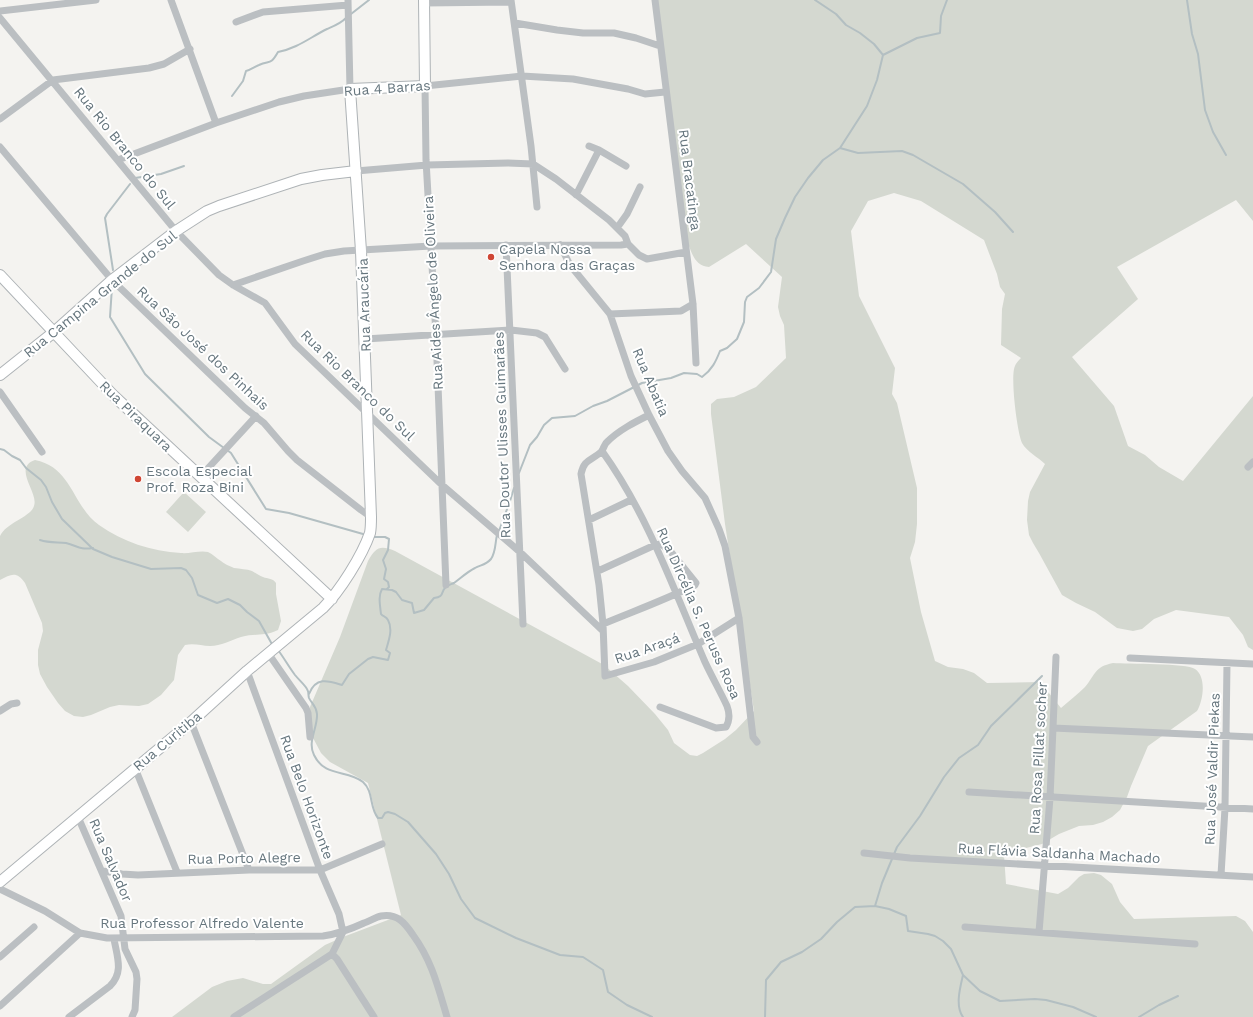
<svg xmlns="http://www.w3.org/2000/svg" width="1253" height="1017" viewBox="0 0 1253 1017" font-family="'Work Sans',sans-serif">
<rect width="100%" height="100%" fill="#f4f3f0"/>
<path fill="#d4d8d0" d="M657,0H1253V221L1236,200L1117,267L1138,299L1072,357L1114,406L1128,446L1145,455L1159,467L1183,481L1253,396V650L1248,647L1243,635L1229,617L1176,610L1154,619L1142,629L1133,631L1117,628L1095,612L1076,603L1062,595L1039,553L1033,543L1029,535L1027,520L1028,501L1030,492L1045,464C1038,457 1027,452 1022,443C1017,432 1010,376 1015,366C1016,363 1019,360 1021,358L1001,345L1002,309L1005,294L1000,287L997,274L984,240L921,201L894,193L868,201L851,231L859,296L895,368L892,394L897,403L917,488V524L915,542L910,558L921,612L935,661L948,667L963,669L974,673L987,683L1040,682L1061,708C1069,701 1078,694 1085,687C1096,674 1094,667 1113,663C1127,664 1187,663 1195,669C1207,677 1203,701 1197,711L1148,746L1131,786L1127,797L1120,810L1112,817L1103,822L1093,825L1079,826L1059,834L1042,844L1014,851L1004,855L1006,884L1058,894L1068,888L1079,877L1084,874L1094,873L1101,875L1112,884L1120,902L1134,919L1236,916L1245,921L1253,932V1017H172L212,987L227,981L243,978L263,984H271L325,945L343,937L401,915L368,783L330,762L321,753L312,736L308,716L310,707L340,637L368,561C376,547 380,545 395,551L604,665L628,686L655,714L668,730L674,743L690,755L697,756L703,753L725,739L736,730L754,711L725,524L711,414V404L717,399L734,397L756,387L786,358L784,325L780,316L778,307L782,277L746,244L709,267C696,266 692,255 688,243Z
M35,460C72,467 73,507 99,525C123,542 151,551 181,553C189,554 200,550 208,552C213,554 217,559 221,561C224,564 230,566 234,568C240,569 247,569 252,571C256,573 259,576 263,577C268,579 273,578 276,583V594L281,621L278,630C263,637 255,633 241,637C231,640 221,646 210,646C201,646 195,643 185,645L178,655L174,680L161,695L148,704L139,706L119,705L110,707L91,715L83,717L74,716L65,711L58,703L47,687L40,674L38,665V650L43,631L42,623L25,583C17,571 11,574 0,580V536C7,522 31,517 34,506C39,492 12,468 35,460Z
M184,492L206,512L188,532L166,512Z"/>
<g fill="none" stroke-linecap="round" stroke-linejoin="round">
<path stroke="#b3bfc2" stroke-width="2" d="M815,0L836,14L846,25L860,33L874,44L883,55
M1187,0L1192,34L1198,54L1205,110L1213,132L1226,155
M351,14L369,0
M232,96L243,81L246,71C251,70 254,67 259,65C270,60 270,66 278,52C298,48 309,38 327,29C334,26 340,24 346,18
M840,148L858,153L902,151L913,155L963,184L995,212L1013,232
M135,178L161,174L184,166
M113,270L105,218L107,214L130,184
M112,287L110,317L145,374L209,437L224,448
M0,449L4,450L12,456L20,460L26,468L41,480L46,487L52,502L62,519L93,549L112,557L151,569L181,568L186,570L192,578L198,595L217,603L228,599L240,605L247,612L259,621L273,646
M227,450L231,453L266,509L289,513L363,534
M519,473L530,445L537,437L544,425L552,418L575,416L593,406L607,401L642,383L671,378L684,373L697,374L702,377C712,370 716,361 720,351L727,348L737,339L744,322L745,302L747,297L759,288L771,272L776,239L785,218L795,197L808,178L823,160L840,148L867,106L877,80L883,55L917,38L940,33L941,16L947,0
M499,531L510,501L514,488
M371,537H385L389,539L388,550L383,560L386,569L384,579L388,582L389,587L387,589
M40,540C49,543 57,542 66,543C78,546 79,550 93,548
M278,650C284,658 289,667 295,675C299,680 304,684 307,689C309,692 308,695 309,698C311,703 316,705 317,714C318,727 307,742 314,755C325,778 347,769 363,782C374,792 369,807 378,818H382L385,813L388,812L395,814L408,822L436,854L449,874L461,899L475,918L516,938L560,955L583,957L603,970L608,992L627,1005L652,1017
M309,694C316,676 329,681 342,685L349,674L368,659L373,657L388,660L390,653L386,650C389,640 393,629 388,620C386,616 383,617 381,614C380,605 378,596 382,589L392,590L396,592L402,600L412,603L414,613L424,610L434,598C445,597 440,592 446,587C448,585 452,584 454,583C461,578 467,572 475,568C480,565 486,565 491,559C496,552 495,543 497,535
M875,906L882,883L897,847L920,816L944,777L959,758L978,745L991,726L1042,676
M963,975C960,988 955,1006 963,1017
M765,1017L766,980L781,962L802,952L821,939L837,922L855,907L875,906L889,909L906,916L908,931L928,934L935,936L943,941L951,949L963,975L980,991L1000,1001L1035,999L1046,1000L1073,1007L1096,1017
M1139,1017L1159,1005L1178,996"/>
<defs>
<path id="secondary" d="M0,275L114,396L332,599
M0,375L54,332L112,280L176,231L207,211L219,206L301,179L322,175L356,171
M0,882L191,722L247,671L323,608C340,591 362,556 370,533C371,528 371,522 371,517L361,251L350,89L425,86L424,0"/>
</defs>
<use href="#secondary" stroke="#aeb3b6" stroke-width="12"/>
<path stroke="#bbbfc2" stroke-width="7" d="M171,0L216,123
M511,0L531,146L537,207
M655,0L693,304L696,363
M424,3L511,2
M0,11L96,0
M0,18L176,231L219,275L233,285L265,303L295,344L442,485L520,552L603,631
M236,22L263,12L348,5
M515,23L557,30L583,33H614L636,38L660,46
M0,119L53,80L149,68L164,64L190,49
M589,146L599,150L626,166
M0,147L112,280L245,408L264,423L288,451L297,460L361,510L371,517
M118,160L216,123L279,102L304,96L350,89L348,0
M356,171L427,165L508,163L533,164L556,179L609,220L625,236L628,244L639,255L647,259L686,252
M576,195L599,150
M617,228L627,214L640,187
M506,245L523,624
M560,245L570,265L610,314L631,376L649,415L668,451L682,471L705,498L719,529L725,546L739,618L753,737L757,742
M233,285L303,261L325,254L344,251L431,246L621,245L628,244
M610,314L681,311L693,304
M365,339L511,330L537,333L545,337L565,369
M0,392L42,452
M649,415C635,422 619,430 607,442C604,444 604,449 601,452C591,461 584,459 581,474L599,585L603,624L605,676L654,662L698,644L739,618
M602,451C648,515 674,590 705,662C712,677 720,691 727,706C730,714 730,720 726,727L716,728L660,707
M1248,467L1253,462
M200,477L256,416
M589,520L631,500
M598,571L655,545L661,544L671,552L696,583L695,585C665,600 634,611 603,624
M446,585L436,335L426,160L425,86L522,76L573,79L628,89L645,94L665,92
M268,653L306,708L308,713L310,737
M1130,658L1253,664
M247,671L320,870L339,914L343,932
M0,711L11,704L17,703
M191,722L249,870
M1053,728L1253,737
M135,768L177,872
M969,792L1253,809
M78,817L121,916L125,949L136,972L137,979L135,1010L132,1017
M864,853L910,858L1253,877
M103,871L122,874L138,875L249,870H320L382,844
M1221,875L1225,808L1227,663
M0,889L45,911L80,933L107,938L323,936C338,934 351,929 364,923C370,921 376,917 381,916C397,913 405,923 413,935C432,961 438,987 447,1017
M965,927L1195,944
M343,932L332,954L337,959L374,1017
M1039,932L1050,798L1056,657
M0,957L34,927
M0,1006L80,933
M69,1017L110,986C124,972 117,957 114,939
M234,1017L332,954"/>
<use href="#secondary" stroke="#fff" stroke-width="10"/>
</g>
<g fill="#cf4634" stroke="#fff" stroke-width="1.5">
<circle cx="491" cy="257" r="4"/>
<circle cx="138" cy="479" r="4"/>
</g>
<g text-anchor="middle" dominant-baseline="central" stroke-width="4" stroke-linejoin="round" paint-order="stroke">
<g font-size="14" fill="#66767e" stroke="#fff">
<text transform="translate(387 88) rotate(-4)">Rua 4 Barras</text>
<text transform="translate(125 148) rotate(51)">Rua Rio Branco do Sul</text>
<text transform="translate(690 180) rotate(83)">Rua Bracatinga</text>
<text transform="translate(433 293) rotate(-93)">Rua Aides Ângelo de Oliveira</text>
<text transform="translate(100 294) rotate(-39)">Rua Campina Grande do Sul</text>
<text transform="translate(364 305) rotate(-92)">Rua Araucária</text>
<text transform="translate(203 348) rotate(43)">Rua São José dos Pinhais</text>
<text transform="translate(651 382) rotate(67)">Rua Abatia</text>
<text transform="translate(358 385) rotate(44)">Rua Rio Branco do Sul</text>
<text transform="translate(136 416) rotate(44)">Rua Piraquara</text>
<text transform="translate(502 435) rotate(-92)">Rua Doutor Ulisses Guimarães</text>
<text transform="translate(699 613) rotate(66)">Rua Dircélia S. Peruss Rosa</text>
<text transform="translate(647 648) rotate(-19)">Rua Araçá</text>
<text transform="translate(167 741) rotate(-40)">Rua Curitiba</text>
<text transform="translate(1038 758) rotate(-87)">Rua Rosa Pillat socher</text>
<text transform="translate(1212 769) rotate(-88)">Rua José Valdir Piekas</text>
<text transform="translate(307 797) rotate(70)">Rua Belo Horizonte</text>
<text transform="translate(1059 853) rotate(3)">Rua Flávia Saldanha Machado</text>
<text transform="translate(244 858) rotate(-1)">Rua Porto Alegre</text>
<text transform="translate(111 860) rotate(67)">Rua Salvador</text>
<text x="202" y="923">Rua Professor Alfredo Valente</text>
</g>
<g font-size="14" fill="#66767e" stroke="#fff" text-anchor="start">
<text x="499" y="249">Capela Nossa<tspan x="499" dy="16">Senhora das Graças</tspan></text>
<text x="146" y="471">Escola Especial<tspan x="146" dy="16">Prof. Roza Bini</tspan></text>
</g>
</g>
</svg>
